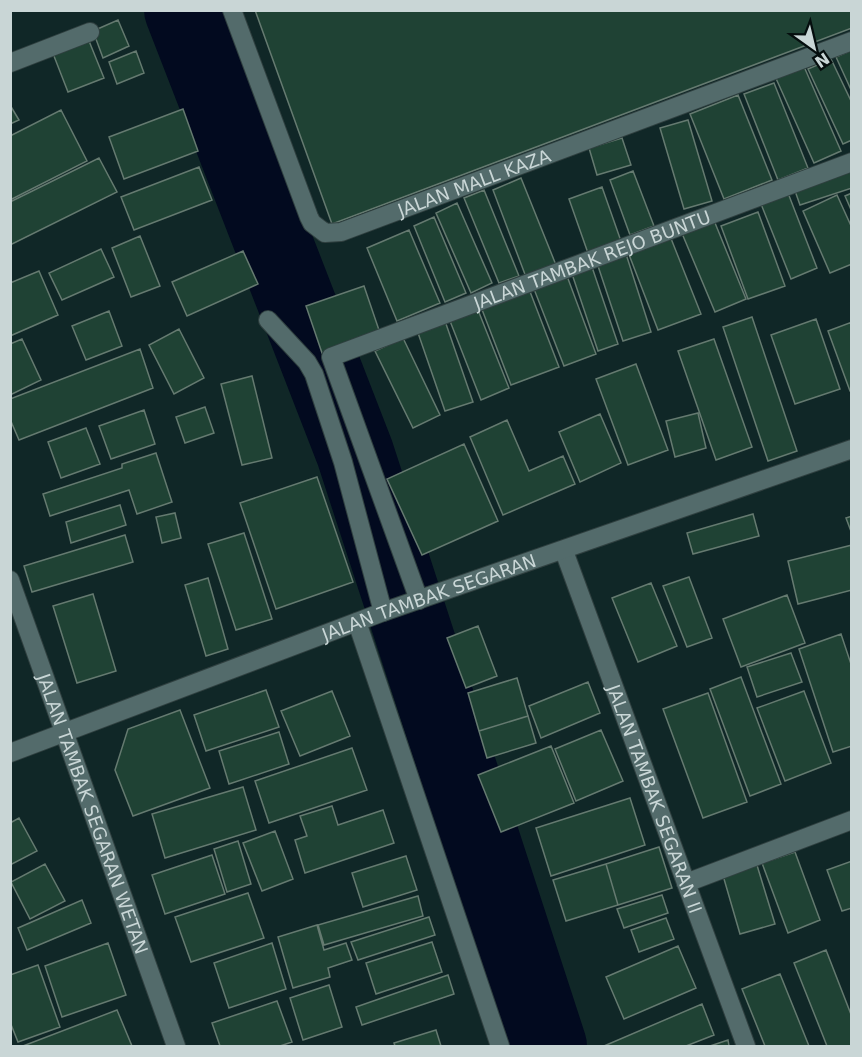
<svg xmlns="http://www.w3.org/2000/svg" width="862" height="1057" viewBox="0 0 862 1057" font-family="'DejaVu Sans',sans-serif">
<rect width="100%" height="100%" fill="#102727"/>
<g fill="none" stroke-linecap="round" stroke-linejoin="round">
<path stroke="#020a1f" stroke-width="78" d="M183,10L355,453L548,1046"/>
</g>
<path fill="#1f4234" stroke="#657a70" stroke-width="1.5" d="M255,10H852V28L332,224Z
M118,20L129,46L103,58L93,31Z
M87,36L104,78L68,92L52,51Z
M852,50V92L836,57Z
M136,51L144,73L117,84L109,62Z
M831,59L852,103V140L843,144L808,69Z
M802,62L841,151L814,163L774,74Z
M774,83L808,168L778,180L744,94Z
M738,95L772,180L724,199L690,114Z
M10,105L19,120L10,124Z
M183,109L198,151L124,179L109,137Z
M61,110L87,161L10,200V136Z
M688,120L712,201L684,209L660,128Z
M622,138L631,165L597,175L589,148Z
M99,158L117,192L10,245V202Z
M199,167L212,200L134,230L121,197Z
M852,169V188L800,205L794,188Z
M633,171L654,226L630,235L610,180Z
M521,178L556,265L526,277L493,190Z
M602,187L622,244L589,256L569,199Z
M484,190L519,276L499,283L464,198Z
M788,193L817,268L791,279L761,204Z
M852,193V212L845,196Z
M837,195L852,228V264L830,273L803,211Z
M457,203L492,283L471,293L436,213Z
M758,212L785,286L748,299L721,226Z
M434,217L466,293L445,302L414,226Z
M713,218L746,299L715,312L681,231Z
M409,230L440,303L397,321L367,248Z
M140,236L160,286L131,297L112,248Z
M670,236L701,314L658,330L628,252Z
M101,249L114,277L62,300L49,273Z
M243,251L258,284L187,316L172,282Z
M626,254L651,332L623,341L597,263Z
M592,267L618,344L598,351L572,274Z
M39,271L58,315L10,336V283Z
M567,276L596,354L564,366L534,289Z
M364,286L380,333L322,353L306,306Z
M529,289L559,367L511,385L481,307Z
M478,310L509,388L481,400L450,321Z
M109,311L122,346L86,360L72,326Z
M752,317L797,451L768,461L723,327Z
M816,319L840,389L795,404L771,335Z
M445,321L473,402L445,411L417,330Z
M852,322V391H850L828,331Z
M179,329L204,378L174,394L149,345Z
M403,338L440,415L413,428L375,351Z
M22,339L41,380L10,395V344Z
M714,339L752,447L716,460L678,351Z
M140,349L153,388L19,440L10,419V399Z
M636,364L668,450L628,465L596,379Z
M252,376L272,458L242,465L221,384Z
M205,407L214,433L185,443L176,417Z
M144,410L155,444L111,459L99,426Z
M698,413L706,448L675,457L666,421Z
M600,414L621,463L580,482L559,432Z
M507,420L529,471L563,456L575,484L503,515L470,437Z
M86,428L100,464L61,478L48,442Z
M464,444L498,521L422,555L387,479Z
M156,453L172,502L137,514L129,490L50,516L43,494L122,468V464Z
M317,477L353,582L276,609L240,503Z
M120,505L126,525L71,543L66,522Z
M175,513L181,538L162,543L156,517Z
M753,514L759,536L693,554L687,533Z
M852,516V534L846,518Z
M244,533L272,619L236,630L208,544Z
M125,535L133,562L32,592L24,566Z
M852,545V590L798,604L788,561Z
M689,577L712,638L687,647L663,586Z
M208,578L228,649L206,656L185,585Z
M651,583L677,646L638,662L612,598Z
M93,594L116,671L77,683L53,606Z
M787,595L805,643L741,667L723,619Z
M478,626L497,676L466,688L447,638Z
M841,634L852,667V746L833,752L799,649Z
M791,653L802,682L757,697L747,667Z
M741,677L781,784L750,796L710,689Z
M517,678L528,716L479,731L468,693Z
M588,682L600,713L541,738L529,706Z
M266,690L279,727L206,751L194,715Z
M332,691L350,736L300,756L281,711Z
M804,691L831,763L785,781L757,708Z
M708,693L747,802L703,818L663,709Z
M180,710L210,788L133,816L115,770L128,729Z
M528,716L536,743L487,758L479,731Z
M601,730L623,781L576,801L555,749Z
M279,732L289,764L229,784L219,751Z
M551,746L574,803L501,832L478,775Z
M352,748L367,790L269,823L255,781Z
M243,787L256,830L165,858L152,814Z
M630,798L645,845L551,876L536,828Z
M332,806L338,825L383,810L394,843L305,873L295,840L307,836L300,816Z
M19,818L37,851L10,865V823Z
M275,831L293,879L262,891L243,843Z
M238,841L251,884L227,892L214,849Z
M659,847L672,888L618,905L606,864Z
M795,852L820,920L788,933L762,863Z
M212,855L225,894L165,914L152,875Z
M406,856L417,890L363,907L352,873Z
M852,861V908L842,911L827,870Z
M756,862L775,924L740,934L722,872Z
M45,864L65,901L30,919L11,882Z
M606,864L618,905L566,921L553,880Z
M248,893L264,938L191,962L175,917Z
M662,895L668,913L624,928L617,909Z
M418,896L423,916L324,945L318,925Z
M82,900L91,923L27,950L18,928Z
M429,917L435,935L358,960L351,942Z
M666,918L674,939L639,952L631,930Z
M317,925L324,950L346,943L352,960L328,968L330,977L293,988L278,937Z
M432,942L442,972L376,994L366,963Z
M108,943L126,995L62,1017L45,966Z
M272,943L286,989L229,1008L214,963Z
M678,946L696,988L624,1019L606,977Z
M826,950L852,1017V1046H827L794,963Z
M38,965L60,1027L18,1042L10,1022V975Z
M780,974L809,1046H765L742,989Z
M448,975L454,994L362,1025L356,1007Z
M329,985L342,1027L303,1040L290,998Z
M277,1001L292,1042L280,1046H220L212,1023Z
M702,1004L714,1035L686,1046H604Z
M117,1010L132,1046H23Z
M436,1030L441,1046H395L394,1043Z
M728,1040L729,1046H710Z"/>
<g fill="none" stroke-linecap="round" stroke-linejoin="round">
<defs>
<g id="minor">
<path id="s1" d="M232,10L309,217L312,223L325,233L341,232L852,41"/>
<path d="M10,63L90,32"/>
<path d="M268,320L307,362L314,374L343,462L383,612"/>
<path id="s2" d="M564,551L746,1046"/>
<path id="s3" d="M10,580L176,1046"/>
<path id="s4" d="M419,600L331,357L852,162"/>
<path d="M357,622L500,1046"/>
<path id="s5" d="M10,753L383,612L852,449"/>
<path d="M686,883L852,820"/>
</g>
</defs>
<use href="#minor" stroke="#304040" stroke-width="20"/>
<use href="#minor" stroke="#536b6b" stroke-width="18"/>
</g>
<g text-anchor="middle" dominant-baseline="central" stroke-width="5" stroke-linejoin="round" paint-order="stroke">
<g font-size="18" fill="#c9d6d6" stroke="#050e0e">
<text stroke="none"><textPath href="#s1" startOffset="402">JALAN MALL KAZA</textPath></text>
<text stroke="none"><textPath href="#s4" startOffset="537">JALAN TAMBAK REJO BUNTU</textPath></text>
<text stroke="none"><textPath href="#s5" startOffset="447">JALAN TAMBAK SEGARAN</textPath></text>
<text stroke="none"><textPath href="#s2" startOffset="264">JALAN TAMBAK SEGARAN II</textPath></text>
<text stroke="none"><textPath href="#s3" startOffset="248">JALAN TAMBAK SEGARAN WETAN</textPath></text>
</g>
</g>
<rect width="862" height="1057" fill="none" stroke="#c9d6d6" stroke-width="24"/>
<g transform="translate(814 48) rotate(146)" stroke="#050e0e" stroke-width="4.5" paint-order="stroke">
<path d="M0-4.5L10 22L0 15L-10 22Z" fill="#c9d6d6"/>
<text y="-9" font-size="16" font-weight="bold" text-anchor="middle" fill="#c9d6d6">N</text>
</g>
</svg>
